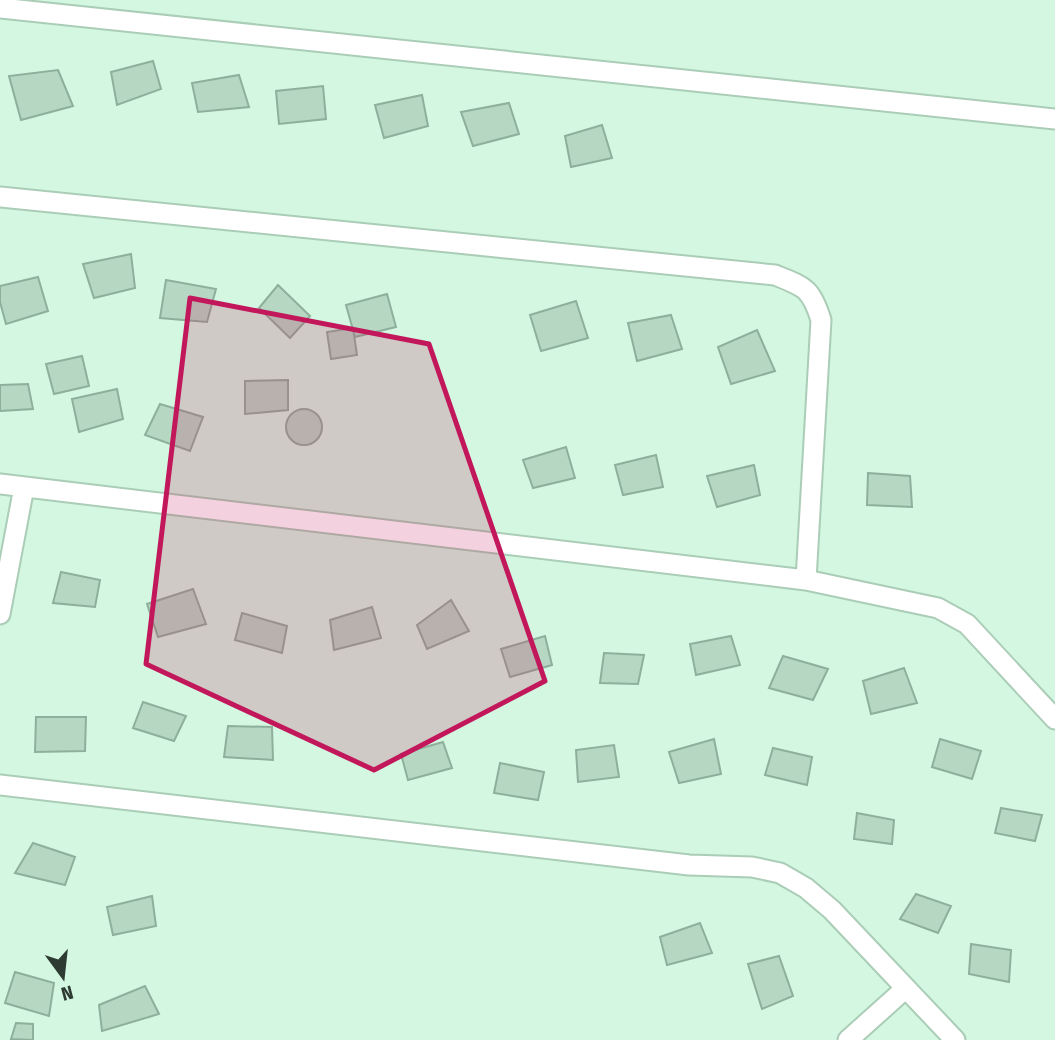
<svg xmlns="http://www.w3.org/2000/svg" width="1055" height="1040" viewBox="0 0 1055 1040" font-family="'Fira Sans Condensed',sans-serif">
<rect width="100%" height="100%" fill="#d3f7e0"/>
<path fill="#b6d8c3" stroke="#8eaf9b" stroke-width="2" d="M153,61L161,89L117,105L111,72Z
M58,70L73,106L21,120L9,76Z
M239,75L249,107L198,112L192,83Z
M323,86L326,119L279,124L276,91Z
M422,95L428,126L384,138L375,105Z
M509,103L519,134L473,146L461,112Z
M602,125L612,158L571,167L565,136Z
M131,254L135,288L94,298L83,264Z
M38,277L48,311L6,324L0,302V286Z
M166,280L216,289L207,322L160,318Z
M278,285L310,316L290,338L259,308Z
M387,294L396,327L355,337L346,305Z
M576,301L588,338L541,351L530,315Z
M671,315L682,349L637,361L628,323Z
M353,328L357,355L331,359L327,332Z
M757,330L775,371L731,384L718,347Z
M82,356L89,386L54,394L46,364Z
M288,380V410L245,414V381Z
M28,384L33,409L0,411V385Z
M117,389L123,419L79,432L72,399Z
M160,404L203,417L190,451L145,435Z
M286 427a18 18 0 1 1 36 0a18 18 0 1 1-36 0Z
M566,447L575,478L533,488L523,460Z
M656,455L663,487L623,495L615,465Z
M754,465L760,495L717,507L707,476Z
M868,473L910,476L912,507L867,505Z
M61,572L100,580L95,607L53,603Z
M193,589L206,624L158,637L147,604Z
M451,600L469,631L427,649L417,625Z
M372,607L381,638L334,650L330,620Z
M242,613L287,626L282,653L235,640Z
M545,636L552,665L510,677L501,649Z
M731,636L740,665L696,675L690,644Z
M604,653L644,655L638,684L600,683Z
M783,656L828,669L813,700L769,688Z
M904,668L917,703L871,714L863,681Z
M143,702L186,716L174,741L133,728Z
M36,717H86L85,751L35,752Z
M228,726L272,727L273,760L224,757Z
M714,739L721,774L679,783L669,752Z
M940,739L981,751L972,779L932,767Z
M443,742L452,768L408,780L401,754Z
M614,745L619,777L578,782L576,750Z
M773,748L812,757L807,785L765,775Z
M500,763L544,772L538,800L494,793Z
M1001,808L1042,815L1035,841L995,833Z
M857,813L894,820L892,844L854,839Z
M33,843L75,857L65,885L15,873Z
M916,894L951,906L938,933L900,919Z
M152,896L156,926L113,935L107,907Z
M700,923L712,953L667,965L660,937Z
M971,944L1011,950L1009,982L969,974Z
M779,956L793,996L762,1009L748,964Z
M15,972L54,983L49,1016L5,1003Z
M145,986L159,1014L102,1031L99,1005Z
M16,1023L33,1024V1040L11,1039Z"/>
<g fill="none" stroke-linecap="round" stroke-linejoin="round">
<defs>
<path id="minor" d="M0,8L1055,119
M0,197L775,275C805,287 811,288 821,320L806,580
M0,484L806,580L938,608L967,624L1055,719
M0,614L24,487
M0,785L689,865L752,867L780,873L806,888L832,910L955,1040
M848,1040L906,988"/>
</defs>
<use href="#minor" stroke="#abcdb7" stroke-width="23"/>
<use href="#minor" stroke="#fff" stroke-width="19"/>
</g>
<path fill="#c2185b" fill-opacity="0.2" stroke="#c2185b" stroke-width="5" stroke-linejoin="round" d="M190,298L429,344L545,681L374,770L146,664Z"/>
<g transform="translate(63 977) rotate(165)" stroke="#d3f7e0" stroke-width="5" paint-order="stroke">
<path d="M0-5L12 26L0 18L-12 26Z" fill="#2d3b32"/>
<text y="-10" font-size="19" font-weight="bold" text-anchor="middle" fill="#2d3b32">N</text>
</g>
</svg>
